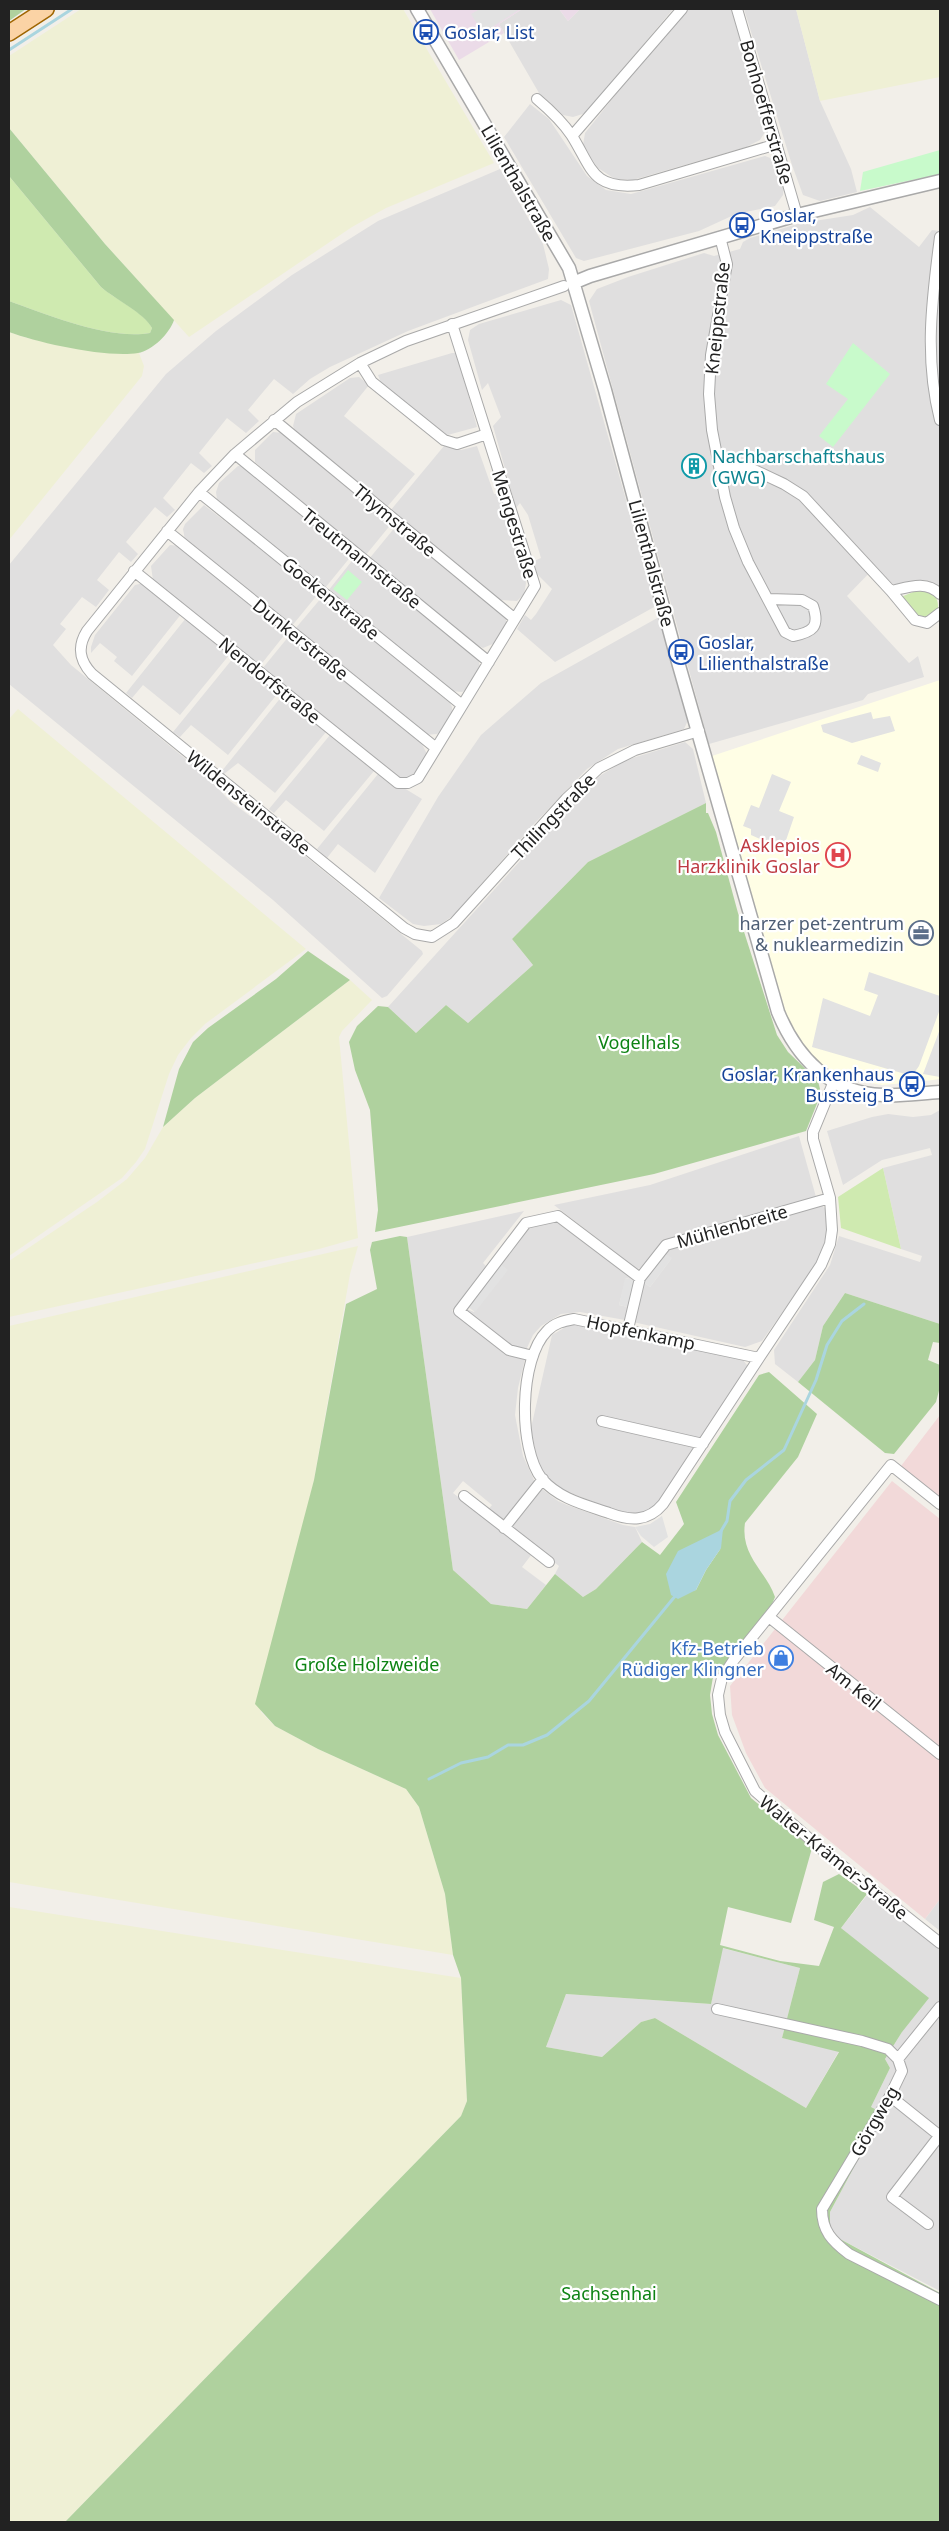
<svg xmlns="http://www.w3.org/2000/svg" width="949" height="2531" viewBox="0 0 949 2531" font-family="'Noto Sans',sans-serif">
<rect width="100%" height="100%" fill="#f2efe9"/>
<path fill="#e0dfdf" d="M522,9H559L568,21L580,9H673L586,113L573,117L563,115L539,93L499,24Z
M684,9H731L766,124L765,132L760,140L746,147L633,180L615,179L598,168L587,153L583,145L585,133Z
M744,9H796L820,101L851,169L857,192L820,201L803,195L792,165Z
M530,104L549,119L587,176L606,190L631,194L765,156L773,159L779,168L784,184L783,195L775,206L736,214L699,231L584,261L576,258L504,137Z
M500,169L543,244L549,269L548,279L408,331L330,367L310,379L293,394L274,379L248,410L259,421L246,433L227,418L199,453L212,466L204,473L191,463L163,498L175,510L167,517L155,507L126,542L138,554L131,562L119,552L97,580L109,590L96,607L82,597L60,624L66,629L53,645L71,665L204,774L230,801L254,819L267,825L422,951L423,954L387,996L382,998L273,900L9,684V565L166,374L216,331L292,275L378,221Z
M870,207L919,247L932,230L940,231V586L925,580L901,585L893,584L875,567L847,596L909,663L918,656L924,677L868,694L863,700L709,744L589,301L597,289L628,277L704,253L714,256L740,249L743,242L750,238L801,223L853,215Z
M561,300L571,305L656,606L555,662L517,629L525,615L531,620L536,614L552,589L533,570L532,562L541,558L528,515L520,503L516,508L493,426L501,417L488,383L482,390L468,340L470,330L479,324Z
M452,353H457L477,427L444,436L381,383L378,375Z
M359,377L369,385L344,416L415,474L387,507L295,431L293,426L296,414L350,378Z
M273,432L283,433L392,523L365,556L255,462V450Z
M444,446L461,450L477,446L494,494H500L526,583L524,594L517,601L500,600L390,511Z
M238,466H244L352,555L325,588L217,499L216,492L219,483Z
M204,505L318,594L291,627L185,540L183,529L185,524Z
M396,526L506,617V628L495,643L483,648L471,642L369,559Z
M170,545L180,546L286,633L259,667L153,580L151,566Z
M355,557L478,658L480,667L467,689L462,692L449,691L328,591Z
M144,583L182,613L132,676L114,661L117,657L100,643L91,653V647L95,635L135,585Z
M322,597L450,703L452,707V714L443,729L437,734L424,735L295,629Z
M659,617L688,720L684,729L618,749L587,769L533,825L454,915L441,924L424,926L413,924L379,898L438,797L481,735L541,683Z
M186,618L230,654L180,715L143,685L132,698L126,693Z
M289,636L422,744L427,754L417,772L404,779L398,778L262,669Z
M234,657L278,693L228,755L191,725L180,737L173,732Z
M282,696L326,732L275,793L238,763L224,774L221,772Z
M330,735L374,771L324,831L286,800L274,813L269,809Z
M685,742L693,749L706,803L588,862L512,939L533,965L468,1023L446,1005L416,1033L388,1007L587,787L601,775L626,760Z
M378,774L391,785L404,788L422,799L375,873L338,844L327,858L317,849Z
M940,1110V1324L845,1293L823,1326L815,1360L798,1382L775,1364L774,1350L830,1265L839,1236L920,1262L922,1256L901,1249L883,1168L932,1155L930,1148L882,1160L843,1185L827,1131L872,1117L888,1114L913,1117L931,1115Z
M799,1136L816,1197L663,1242L643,1268L637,1269L554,1205L650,1185Z
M822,1206L826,1209L827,1228L823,1250L813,1269L762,1341L745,1347L633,1322L642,1281L650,1287L671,1259L664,1253L667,1249Z
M524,1211L483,1263L486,1266L452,1311L508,1354L525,1359L518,1388L515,1415L523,1456L534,1480L533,1485L506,1520H500L487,1511L492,1505L463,1481L453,1493L532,1554L522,1567L546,1585L527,1609L491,1604L453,1570L407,1237Z
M558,1220L632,1278L634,1280L626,1278L619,1305L628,1307L625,1320L580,1312L561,1314L541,1326L533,1335L526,1350L512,1347L469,1313L467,1309L474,1312L507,1270L501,1265L530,1226Z
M579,1324L743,1360L747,1365V1369L702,1437L693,1445L694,1448L658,1503L642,1514H625L563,1490L545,1476L537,1459L531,1428L552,1335L569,1325Z
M542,1489L558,1501L567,1505L623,1525L635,1527L642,1542L596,1589L583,1597L555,1574L559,1566L513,1530L511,1525Z
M872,1893L940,1948V2004L912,2040L914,2048L940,2015V2291L840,2239L830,2228V2212L883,2113L871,2107L890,2068L885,2059L902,2032L871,1953L841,1928L868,1894Z
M940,1899V1931L925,1919Z
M722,1948L800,1968L782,2038L839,2051L806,2108L655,2018L641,2022L602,2057L546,2047L566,1994L711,2004Z"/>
<path fill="#f2d9d9" d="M940,1415V1497L901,1466Z
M892,1481L940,1519V1899L925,1919L765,1788L746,1753L732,1715L730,1686Z"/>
<path fill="#ebdbe8" d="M430,9H522L499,24L504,33L459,60Z
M559,9H580L568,21Z"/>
<path fill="#fffee5" d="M940,680V1079L925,1081L924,1078L917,1079V1082L882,1085L839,1078L814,1060L786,1025L722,804L712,756Z"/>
<path fill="#eff0d5" d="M81,9H403L494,163L386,208L352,227L189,337L105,244L9,128V56Z
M796,9H940V77L820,101Z
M9,332L27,338L93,351L139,353L144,366L142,376L9,540Z
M18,709L306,949L205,1024L191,1038L178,1055L169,1074L145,1149L136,1162L122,1178L9,1256V719Z
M350,980L372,1000L342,1031L339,1037L358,1238L319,1249L9,1317V1261L97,1202L127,1179L145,1158L163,1127L195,1098Z
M358,1246L350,1274L314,1480L261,1712L275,1726L318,1749L406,1789L419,1807L445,1894L453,1955L9,1882V1326Z
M9,1907L461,1978L467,2101L461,2116L65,2522H9Z"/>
<path fill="#cfeab0" d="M9,176L101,287C116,300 144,312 152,328L150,333C108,340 49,315 9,301Z
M918,590C932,590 939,595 938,610L926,619L919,618L901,597Z
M883,1168L901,1249L841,1228L838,1197Z"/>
<path fill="#afd19e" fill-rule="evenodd" d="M9,9H26L9,21Z
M9,128L105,244L174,320C170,333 152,351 138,353C106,358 39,343 9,332V301C49,315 108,340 150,333L152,328C144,313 116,300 101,287L9,176Z
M706,803V813H708L716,832L738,913L777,1035L788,1052L818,1081L820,1089L818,1101L806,1131L654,1174L375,1232L378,1210L370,1110L355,1070L349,1042L357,1026L378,1006L388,1007L416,1033L446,1005L468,1023L533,965L512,939L588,862Z
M308,951L350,980L195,1098L163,1127L179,1069L193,1042L208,1028L276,979Z
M400,1236L407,1237L453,1570L491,1604L527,1609L555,1574L583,1597L596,1589L642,1542L660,1555L684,1524L676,1502L759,1375L769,1372L817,1414L798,1457L745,1523C740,1556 767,1572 775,1597L770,1609L732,1658L713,1677L710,1695L712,1714L718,1735L751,1798L812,1848L791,1923L728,1907L720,1945L780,1961L819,1966L834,1927L814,1920L823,1882L839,1874L867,1894L841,1928L929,1998L902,2032L885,2059L890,2068L871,2107L883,2113L830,2212V2228L840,2239L940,2293V2522H65L461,2116L467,2101L461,1978L453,1955L445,1894L419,1807L406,1789L318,1749L275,1726L255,1704L314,1480L346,1304L377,1289L370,1250L372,1242ZM721,1548L706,1570L696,1590L671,1595ZM723,1948L800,1968L782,2038L839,2052L806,2108L655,2018L641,2022L602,2057L546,2047L566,1994L711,2004Z
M845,1293L940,1324V1343L933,1342L928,1360L940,1365V1387L936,1402L894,1454L885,1453L798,1382L815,1360L823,1326Z"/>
<path fill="#c8facb" d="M940,150V174L860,191L863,172Z
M853,343L890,374L833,447L819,436L848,399L826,384Z
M348,570L362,582L347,600L333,589Z"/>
<path fill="#e2e2e2" d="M480,9H520L483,33L471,14Z
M783,604L801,605L810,608L812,625L797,633L789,629L777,609Z
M871,712L873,719L890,716L895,731L852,743L823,732L821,725Z
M861,755L881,763L878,772L857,764Z
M772,774L791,782L779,811L794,817L783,849L751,835V829L743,826L751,805L759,808Z
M869,972L940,996V1009L919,1066L912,1076L812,1047L823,998L870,1016L878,995L864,990Z
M940,1029V1077L923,1074Z
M664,1253L672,1258L650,1287L642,1281Z
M501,1265L508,1270L475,1312L468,1307Z
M625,1278L634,1280L628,1307L619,1305Z
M662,1516L668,1537L654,1547L641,1536L635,1527L650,1524Z"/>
<path fill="#aad5df" d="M723,1529L721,1548L706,1570L696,1590L678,1599L671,1595L666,1574L678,1551Z"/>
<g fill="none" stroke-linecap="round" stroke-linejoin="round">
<path stroke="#aad5df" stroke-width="3" d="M9,50L72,9
M721,1531L727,1521L730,1501L746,1480L784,1450L816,1380L827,1345L842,1321L864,1304
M429,1779L461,1763L488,1757L508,1745H523L547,1735L589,1701L676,1595"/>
<defs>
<path id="minor" d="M737,9L797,215
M537,99C550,110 562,121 572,136C592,168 592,190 639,185L777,144
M572,136L682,9
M720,237L727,264L711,355L709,394L712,430L725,497L734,528L748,562L785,632L793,636C813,632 820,627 813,606L802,600L769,599
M940,237C932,299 924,357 940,420
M564,286L406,341L360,363L297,402L235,454L199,492L87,631C77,647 79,660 92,674L404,928L415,934L432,937L454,923L566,799L599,768L635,750L699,731
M360,363L372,382L444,440L457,444L487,434
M274,420L515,619
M235,454L489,662
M718,463L750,468L784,484L803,496L891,591L915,620L927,623L940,613
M199,492L462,705
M167,531L436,748
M134,571L398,783H408L418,778L535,586L452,324
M891,591C909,587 926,580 940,594
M574,1319L759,1358L663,1504C648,1522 630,1521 609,1513C586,1505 559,1499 542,1479C518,1449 519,1359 547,1331C554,1323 564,1321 574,1319Z
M628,1329L640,1278L666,1245L830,1198
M533,1356L509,1350L459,1311L526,1223L558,1216L640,1278
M759,1358L821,1265L830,1244L832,1230L830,1198L813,1139V1132L834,1081
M602,1421L703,1444
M464,1496L549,1562
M940,1504L891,1465L733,1661L722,1678L718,1695L720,1715L725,1732L755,1791L820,1848L940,1943
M504,1528L543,1479
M769,1617L940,1754
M717,2009L862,2041L888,2049L898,2059L902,2071L890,2096L822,2209C822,2231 832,2241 849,2254L940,2300
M898,2059L940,2007
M890,2096L940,2136
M928,2224L892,2197L940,2135"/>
<path id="tertiary" d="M417,9L569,268L605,390L676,655L778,1012C796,1056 830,1094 883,1095C902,1096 921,1093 940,1092
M573,283L590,276L797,215L940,181"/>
<path id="primary" d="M9,33L46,9"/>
</defs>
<use href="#minor" stroke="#a9a9a9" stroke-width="12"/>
<use href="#tertiary" stroke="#a9a9a9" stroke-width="15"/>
<use href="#primary" stroke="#9f6501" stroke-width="18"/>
<use href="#minor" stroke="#fff" stroke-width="10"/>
<use href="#tertiary" stroke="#fff" stroke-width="12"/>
<use href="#primary" stroke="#fbd3a5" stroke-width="15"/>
</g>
<defs>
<symbol id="bus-ring" viewBox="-11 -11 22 22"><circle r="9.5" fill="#fff" stroke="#1a4fb4" stroke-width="1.5"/><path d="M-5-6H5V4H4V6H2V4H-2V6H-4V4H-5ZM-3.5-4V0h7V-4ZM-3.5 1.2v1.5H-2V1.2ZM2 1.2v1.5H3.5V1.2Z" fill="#1a4fb4"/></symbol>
<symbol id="building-ring" viewBox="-11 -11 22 22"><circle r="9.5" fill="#fff" stroke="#0f9aa8" stroke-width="1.5"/><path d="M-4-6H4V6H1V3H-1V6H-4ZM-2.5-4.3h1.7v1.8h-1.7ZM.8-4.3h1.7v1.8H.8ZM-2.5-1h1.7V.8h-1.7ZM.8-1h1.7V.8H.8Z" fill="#0f9aa8"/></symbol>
<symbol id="hospital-ring" viewBox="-11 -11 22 22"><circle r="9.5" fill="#fff" stroke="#e0444e" stroke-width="1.5"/><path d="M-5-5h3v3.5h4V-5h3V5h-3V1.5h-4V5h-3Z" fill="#e0444e"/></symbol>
<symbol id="office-ring" viewBox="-11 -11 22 22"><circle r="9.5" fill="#fff" stroke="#5c6f8a" stroke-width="1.5"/><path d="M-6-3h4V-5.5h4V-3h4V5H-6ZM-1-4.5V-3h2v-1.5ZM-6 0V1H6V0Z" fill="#5c6f8a"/></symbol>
<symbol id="shop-ring" viewBox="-11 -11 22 22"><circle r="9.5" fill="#fff" stroke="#3f7fe0" stroke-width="1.5"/><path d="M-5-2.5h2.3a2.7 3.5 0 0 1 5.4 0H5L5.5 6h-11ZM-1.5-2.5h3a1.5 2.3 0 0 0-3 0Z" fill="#3f7fe0"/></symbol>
</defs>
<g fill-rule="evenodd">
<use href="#bus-ring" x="412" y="18" width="28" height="28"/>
<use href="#bus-ring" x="728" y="211" width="28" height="28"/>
<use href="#building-ring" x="680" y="452" width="28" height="28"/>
<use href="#bus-ring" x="667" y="638" width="28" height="28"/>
<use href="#hospital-ring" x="824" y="841" width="28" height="28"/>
<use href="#office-ring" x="907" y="919" width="28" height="28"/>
<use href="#bus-ring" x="898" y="1070" width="28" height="28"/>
<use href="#shop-ring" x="767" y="1644" width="28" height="28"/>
</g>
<g text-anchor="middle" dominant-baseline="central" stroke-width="4.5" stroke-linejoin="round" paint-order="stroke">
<g font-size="18" fill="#164399" stroke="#fff" text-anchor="start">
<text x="444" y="32">Goslar, List</text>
<text x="760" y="215">Goslar,<tspan x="760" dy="21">Kneippstraße</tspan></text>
<text x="698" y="642">Goslar,<tspan x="698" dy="21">Lilienthalstraße</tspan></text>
<text x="894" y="1074" text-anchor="end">Goslar, Krankenhaus<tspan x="894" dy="21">Bussteig B</tspan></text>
</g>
<g font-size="18" fill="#222" stroke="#fff">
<text transform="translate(767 112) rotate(74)">Bonhoefferstraße</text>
<text transform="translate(519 183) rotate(60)">Lilienthalstraße</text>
<text transform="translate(717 318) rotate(-84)">Kneippstraße</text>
<text transform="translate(395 520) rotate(40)">Thymstraße</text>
<text transform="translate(515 524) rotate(73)">Mengestraße</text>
<text transform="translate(362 558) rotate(39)">Treutmannstraße</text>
<text transform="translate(652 563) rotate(75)">Lilienthalstraße</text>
<text transform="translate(331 598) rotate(39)">Goekenstraße</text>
<text transform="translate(301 639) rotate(39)">Dunkerstraße</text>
<text transform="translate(270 680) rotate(39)">Nendorfstraße</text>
<text transform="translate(249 802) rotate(39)">Wildensteinstraße</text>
<text transform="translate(553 816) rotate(-46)">Thilingstraße</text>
<text transform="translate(732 1226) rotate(-16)">Mühlenbreite</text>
<text transform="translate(641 1332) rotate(12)">Hopfenkamp</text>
<text transform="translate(854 1686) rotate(39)">Am Keil</text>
<text transform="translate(834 1857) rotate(39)">Walter-Krämer-Straße</text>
<text transform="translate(874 2121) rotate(-60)">Görgweg</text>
</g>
<g font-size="18" fill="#0d838f" stroke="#fff" text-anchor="start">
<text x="712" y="456">Nachbarschaftshaus<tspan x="712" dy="21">(GWG)</tspan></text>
</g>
<g font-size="18" fill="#be3a42" stroke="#fff" text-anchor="end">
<text x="820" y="845">Asklepios<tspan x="820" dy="21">Harzklinik Goslar</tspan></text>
</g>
<g font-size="18" fill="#4e5e75" stroke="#fff" text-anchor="end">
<text x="904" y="923">harzer pet-zentrum<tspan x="904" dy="21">&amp; nuklearmedizin</tspan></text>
</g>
<g font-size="18" fill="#0d8313" stroke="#fff">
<text x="639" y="1042">Vogelhals</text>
<text x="367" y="1664">Große Holzweide</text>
<text x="609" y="2293">Sachsenhai</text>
</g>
<g font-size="18" fill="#366cbe" stroke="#fff" text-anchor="end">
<text x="764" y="1648">Kfz-Betrieb<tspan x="764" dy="21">Rüdiger Klingner</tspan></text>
</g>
</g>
<rect width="949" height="2531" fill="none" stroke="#222222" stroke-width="20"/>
</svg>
